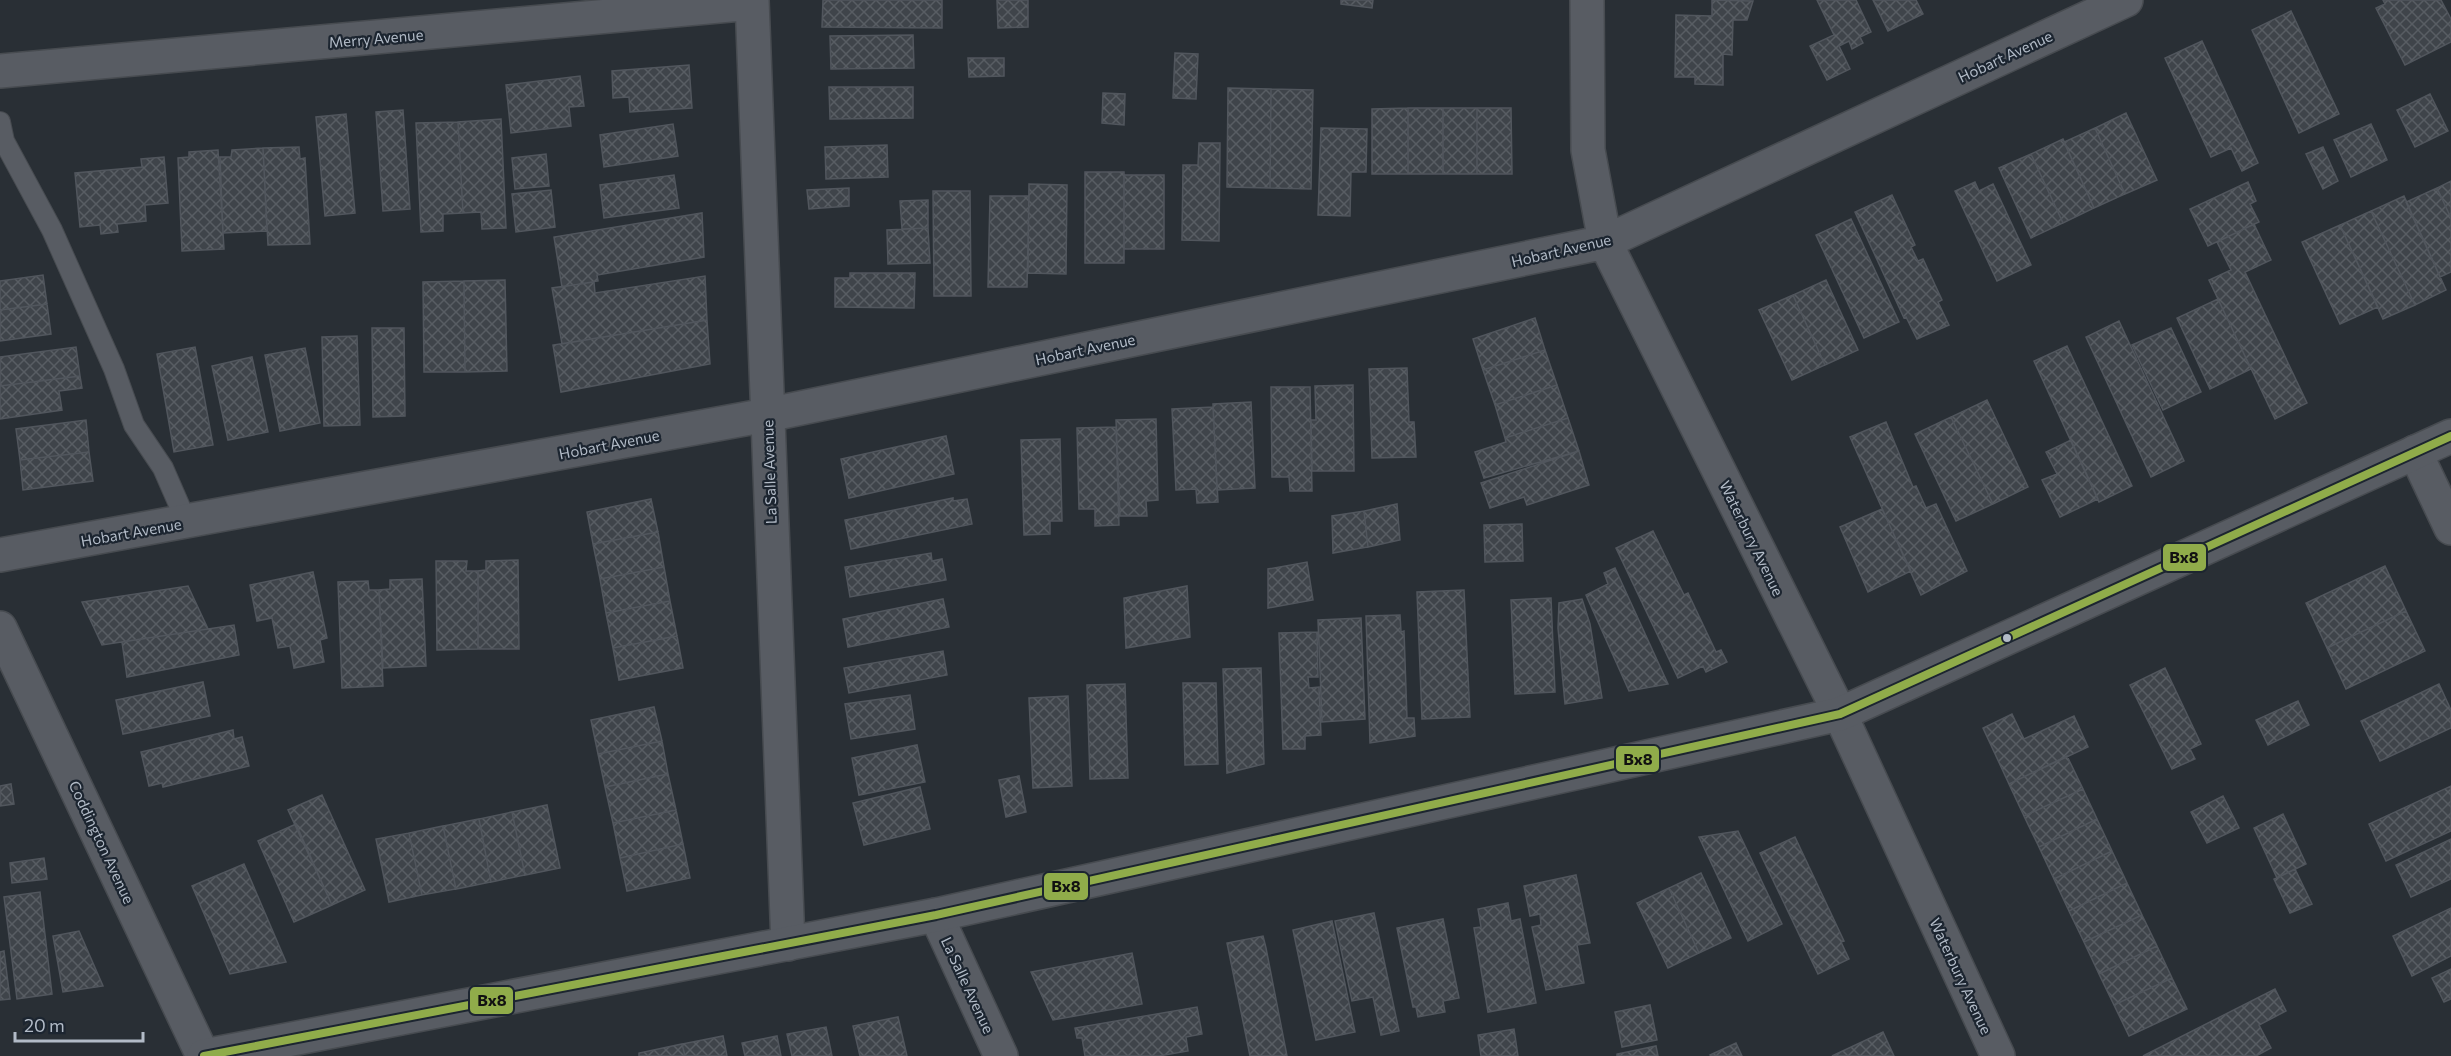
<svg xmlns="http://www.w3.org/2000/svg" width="2451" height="1056" viewBox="0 0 2451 1056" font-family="Commissioner,sans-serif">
<defs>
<pattern id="building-cross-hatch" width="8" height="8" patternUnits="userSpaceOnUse" patternTransform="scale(1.5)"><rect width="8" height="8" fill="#3f444a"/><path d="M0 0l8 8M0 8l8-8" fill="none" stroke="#585d63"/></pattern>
</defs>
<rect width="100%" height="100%" fill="#292f35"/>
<path fill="url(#building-cross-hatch)" stroke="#51565d" stroke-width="1.5" d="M823,0H942V28L822,27Z
M997,0H1028V27L998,28Z
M1341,0H1373L1372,8L1341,4Z
M1712,0L1753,1L1747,20H1733L1732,55L1723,54V85L1695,84V77H1675L1676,15L1712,16Z
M1817,0H1856L1871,32L1860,37L1863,43L1852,49L1849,41L1839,46L1850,69L1827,80L1810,46L1834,35Z
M1873,0H1916L1923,14L1888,31Z
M2383,0H2441L2451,19V42L2405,65L2376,8L2385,4Z
M2291,11L2339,114L2299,133L2252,30Z
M913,35L914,68L831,69L830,36Z
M2202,41L2258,163L2242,171L2231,148L2211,157L2165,58Z
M1175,53L1198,54L1196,99L1173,98Z
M968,58H1004V76L969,77Z
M689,65L692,108L630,112L629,97L613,98L612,71Z
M580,76L584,106L569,107L571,126L511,133L506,85Z
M829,87H913V118L830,119Z
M1228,88L1271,89L1270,188L1227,187Z
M1271,89L1313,90L1311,189L1270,188Z
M1103,93L1125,94L1124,125L1102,123Z
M2430,94L2448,131L2415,147L2397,110Z
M1408,108H1443V174H1408Z
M1408,108V174H1372V109Z
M1443,108H1477V174H1443Z
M1477,108H1511L1512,174H1477Z
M403,110L410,209L383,211L376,112Z
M2126,113L2157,180L2125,194L2095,128Z
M346,114L355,213L325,216L316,117Z
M501,119L506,228L482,229L481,212L463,213L458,122Z
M458,122L463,213L443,214V231L421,232L416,123Z
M673,124L678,156L604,167L600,135Z
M2371,124L2387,160L2351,177L2334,140Z
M1321,128L1367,129L1366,172H1351L1350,216L1318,215Z
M2095,128L2125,194L2094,208L2064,142Z
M2063,139L2094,208L2063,223L2031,154Z
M1199,143H1220L1219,241L1182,240L1183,165H1198Z
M887,145L888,177L826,179L825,147Z
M299,147L300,159L305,158L310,244L268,245L263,148Z
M2323,147L2338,181L2323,189L2306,154Z
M263,148L267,231L223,233L220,157H231L232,150Z
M218,150L224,249L182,251L178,158L189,157V152Z
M546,154L549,186L515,189L512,158Z
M2031,154L2063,223L2031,238L1999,168Z
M164,157L168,203L145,205L146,221L117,224L118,232L101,234L100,225L80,227L75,173L142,167L141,159Z
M1085,172H1124V263H1085Z
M674,175L679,208L604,218L600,185Z
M1124,175H1164V249H1124Z
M2451,181V218L2437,188Z
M1975,182L1979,191L1993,184L2031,265L1997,281L1955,191Z
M2248,182L2256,201L2250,204L2259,222L2208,246L2190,209Z
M1029,184L1067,185L1066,274L1028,273Z
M849,188V206L809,209L807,190Z
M2437,188L2451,218V272L2440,277L2406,202Z
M551,190L555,227L516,232L512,194Z
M933,191H970L971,296H934Z
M1892,195L1915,245L1911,247L1918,261L1923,259L1942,300L1938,302L1949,325L1917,339L1906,317L1904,318L1855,212Z
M990,196H1029L1027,287H988Z
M2404,196L2446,290L2415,305L2371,211Z
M928,200V228L902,229L900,201Z
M2371,211L2415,305L2383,319L2340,225Z
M702,213L704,257L597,275L598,281L562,287L554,237Z
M1851,219L1899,322L1864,338L1816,235Z
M2254,224L2271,260L2245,272L2307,403L2275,419L2209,280L2231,270L2217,242Z
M2340,225L2378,307L2340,324L2302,242Z
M928,228L930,263L888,264L887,230Z
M850,273H915L914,308L835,307V278H850Z
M43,275L47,304L0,310V281Z
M705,276L707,320L562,344L552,288L594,282L595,293Z
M505,280L507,371L465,372L464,281Z
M1826,280L1858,350L1825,365L1793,295Z
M464,281L465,372H424L423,282Z
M1793,295L1825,365L1792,380L1759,310Z
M2218,299L2251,369L2210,389L2177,318Z
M47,304L51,334L0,341V310Z
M1535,318L1545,350L1483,370L1473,339Z
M707,320L710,364L561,392L553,345Z
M2119,321L2184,461L2151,477L2086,337Z
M372,328H404L405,416L373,417Z
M2171,328L2201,392L2163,410L2132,345Z
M357,336L360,425L324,426L322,337Z
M2067,346L2132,486L2099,502L2034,361Z
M76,347L80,376L0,386V357Z
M195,347L213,445L174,452L157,354Z
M305,348L320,423L280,431L265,355Z
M1545,350L1557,385L1495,405L1483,370Z
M252,357L268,432L228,440L212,366Z
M1407,368L1409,422H1414L1416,457L1372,458L1369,369Z
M80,376L82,388L59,391L62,410L0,419V386Z
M1353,385L1354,471H1312L1311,420H1316L1315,386Z
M1557,385L1568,418L1505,438L1495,405Z
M1271,387H1310L1312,491H1290L1289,477H1272Z
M1987,400L2028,487L1993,504L1951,417Z
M1251,402L1255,488L1217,490L1213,404Z
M1213,407L1218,502L1197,503L1196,489L1176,490L1172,409Z
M1951,417L1993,504L1956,521L1915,434Z
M1568,418L1579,451L1484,478L1475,452L1506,442L1505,438Z
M1156,419L1158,500L1146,501L1147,516H1120L1116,420Z
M86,420L89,452L20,460L16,429Z
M1886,422L1913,487L1916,486L1926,508L1936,504L1967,571L1921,595L1850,437Z
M1116,427L1119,525L1095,526V509H1079L1077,428Z
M946,436L954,474L849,498L841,459Z
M1060,439L1062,521H1050V534L1024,535L1021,440Z
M2071,440L2098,499L2060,517L2042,480L2057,474L2046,452Z
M1579,451L1589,485L1527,505L1524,497L1490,508L1481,483Z
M89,452L93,481L23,490L20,460Z
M953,498V501L967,499L972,524L851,549L845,520Z
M651,499L658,532L593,544L587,512Z
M1397,504L1400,540L1368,547L1364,511Z
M1882,509L1911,571L1868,592L1840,527Z
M1364,511L1368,547L1333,553L1332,516Z
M1522,524L1523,561L1485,562L1484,525Z
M1653,531L1684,595L1688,593L1716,652L1721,650L1727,662L1706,672L1703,666L1678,678L1616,548Z
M658,532L664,567L600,579L593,544Z
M931,553L932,561L942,559L946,580L850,597L845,567Z
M518,560L519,649H478V571L486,570V561Z
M436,561H467L466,571H478V649L437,650Z
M1307,562L1313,600L1268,608V569Z
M2385,566L2406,611L2327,648L2306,603Z
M664,567L670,601L606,613L600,579Z
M1615,568L1668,684L1629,691L1586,595L1608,584L1604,573Z
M313,572L327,638L320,640L324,662L294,668L290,646L278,648L272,618L257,621L250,585Z
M422,579L426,666L383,668L379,590L390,589V580Z
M368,581L369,590H379L383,686L342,688L338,582Z
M188,586L208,629L102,645L82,602Z
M1187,586L1190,637L1126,648L1124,598Z
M1464,590L1470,717L1422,719L1417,592Z
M1551,598L1555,692L1515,694L1511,600Z
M943,599L949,627L848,647L843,619Z
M1582,599L1590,624L1602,698L1565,704L1558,628L1559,603Z
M670,601L677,636L613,648L606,613Z
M2406,611L2425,651L2346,689L2327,648Z
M1400,615L1401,632L1404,631L1407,718H1414L1415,736L1370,743L1366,616Z
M1361,618L1365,719L1322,722L1318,620Z
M234,625L239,655L127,677L122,642Z
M1317,632L1318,677H1308L1309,688L1319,687L1321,735L1305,736V749H1283L1279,633Z
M677,636L683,668L619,680L613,648Z
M943,651L947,675L849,693L844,668Z
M1261,668L1264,764L1227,773L1223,669Z
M2165,668L2201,744L2190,749L2195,759L2172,769L2130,685Z
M203,682L210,716L123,734L116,700Z
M1183,683H1216L1218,764L1185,765Z
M1125,684L1128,778L1090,779L1087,685Z
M2439,684L2451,710V728L2380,761L2361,721Z
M910,695L915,729L851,739L845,704Z
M1068,696L1072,786L1033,788L1029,698Z
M2298,701L2309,725L2268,745L2256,720Z
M654,707L662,741L598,754L591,720Z
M2012,714L2024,739L2074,716L2088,747L2009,784L1983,728Z
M233,730L234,739L242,737L249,766L163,787L162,783L149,786L141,752Z
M662,741L668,774L605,787L598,754Z
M917,745L925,782L859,795L852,758Z
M2067,756L2083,789L2024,816L2009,784Z
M668,774L676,810L613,823L605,787Z
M1019,776L1026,812L1006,817L999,780Z
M11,784L14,804L0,806V786Z
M2451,786V831L2386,861L2369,824Z
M920,787L930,829L864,845L853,803Z
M2083,789L2097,819L2039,847L2024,816Z
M322,795L365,890L332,905L288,810Z
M2223,796L2239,828L2207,843L2191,812Z
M547,805L560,868L525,875L512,812Z
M676,810L683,844L620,858L613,823Z
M512,812L525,875L491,882L479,819Z
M2283,814L2306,864L2277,878L2254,828Z
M479,819L491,882L456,889L443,826Z
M2097,819L2112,851L2054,879L2039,847Z
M296,824L332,905L294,922L258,841Z
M443,826L456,889L422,895L409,833Z
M1738,831L1782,924L1748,941L1699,837Z
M409,833L422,895L389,902L376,839Z
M1795,837L1844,941L1841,942L1849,959L1818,974L1760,853Z
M2451,839V879L2411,897L2396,865Z
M683,844L690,878L627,891L620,858Z
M2112,851L2127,883L2069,911L2054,879Z
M44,858L47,879L12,883L10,863Z
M244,864L286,962L230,974L192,886Z
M2295,869L2312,904L2290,913L2274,879Z
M1701,873L1731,938L1699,953L1669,888Z
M1576,875L1590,943L1577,945L1584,983L1546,990L1532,927L1541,925L1540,914L1530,916L1524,886Z
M2127,883L2142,915L2084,942L2069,911Z
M1669,888L1699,953L1668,968L1637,903Z
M40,892L52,994L17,999L4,897Z
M1508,903L1511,921L1520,919L1536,1003L1488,1012L1474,928L1481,927L1478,909Z
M2451,908V956L2412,976L2393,936Z
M1374,913L1399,1031L1381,1035L1373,997L1352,1001L1335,921Z
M2142,915L2157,946L2099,974L2084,942Z
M1443,919L1459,998L1443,1001L1445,1012L1418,1017L1416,1007H1413L1397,928Z
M1332,921L1355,1032L1316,1040L1293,930Z
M79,931L103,986L63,992L53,936Z
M1263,936L1266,948L1287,1056H1250L1227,943Z
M2157,946L2172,978L2114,1005L2099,974Z
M4,951L10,999L0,1000V952Z
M1132,953L1142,1004L1053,1020L1031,972Z
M2451,969V999L2444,1002L2432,978Z
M2172,978L2187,1009L2129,1036L2114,1005Z
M2275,989L2286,1011L2259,1025L2271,1048L2256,1056H2143Z
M1650,1005L1657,1040L1622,1047L1615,1012Z
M1197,1007L1202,1034L1186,1037L1188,1051L1159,1056H1085L1082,1038H1077L1075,1028Z
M898,1017L907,1056H860L853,1026Z
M826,1027L832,1056H792L787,1034Z
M1514,1029L1518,1056H1481L1478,1035Z
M1883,1032L1894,1056H1832Z
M723,1036L727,1056H685L682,1044Z
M777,1036L781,1056H745L742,1043Z
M1736,1043L1742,1056H1711L1710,1055Z
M682,1044L685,1056H639V1053Z
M1656,1046L1658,1056H1617V1054Z"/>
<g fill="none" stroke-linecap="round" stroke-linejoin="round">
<defs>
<path id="service" d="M0,122L4,141L52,230L114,369L134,425L163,468L187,523"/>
<path id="minor" d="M752,0L788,944
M1587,0L1588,150L1605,242L1840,714L1998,1056
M0,71L752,3
M2415,452L2451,528
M0,555L767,415L1605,242L2126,0
M0,628L203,1056
M936,915L1001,1056"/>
<path id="tertiary" d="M204,1056L936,915L1840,714L2451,436"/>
</defs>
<use href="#service" stroke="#474b50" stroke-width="22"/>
<use href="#minor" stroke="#474b50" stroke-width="36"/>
<use href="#tertiary" stroke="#474b50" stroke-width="36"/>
<use href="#service" stroke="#585c63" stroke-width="20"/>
<use href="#minor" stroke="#585c63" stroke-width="33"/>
<use href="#tertiary" stroke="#585c63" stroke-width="33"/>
<defs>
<path id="bus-1" d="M204,1056L936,915L1840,714L2451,436"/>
</defs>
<use href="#bus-1" stroke="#1c2530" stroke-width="12"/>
<use href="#bus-1" stroke="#90ac4a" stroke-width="8"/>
</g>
<circle fill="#b2bbc7" stroke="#1c2530" stroke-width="2" cx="2007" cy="638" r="5"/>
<g text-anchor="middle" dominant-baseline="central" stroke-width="4.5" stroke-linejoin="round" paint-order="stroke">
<g font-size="15" fill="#b2bbc7" stroke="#1c2530">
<text transform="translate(376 38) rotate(-5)">Merry Avenue</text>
<text transform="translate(2005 56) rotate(-25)">Hobart Avenue</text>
<text transform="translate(1561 250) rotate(-13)">Hobart Avenue</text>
<text transform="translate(1085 349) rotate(-12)">Hobart Avenue</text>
<text transform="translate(609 444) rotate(-11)">Hobart Avenue</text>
<text transform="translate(769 472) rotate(-92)">La Salle Avenue</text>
<text transform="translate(131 532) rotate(-10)">Hobart Avenue</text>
<text transform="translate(1752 538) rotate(64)">Waterbury Avenue</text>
<text transform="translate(102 842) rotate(65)">Coddington Avenue</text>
<text transform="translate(1961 976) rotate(65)">Waterbury Avenue</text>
<text transform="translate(968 985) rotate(65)">La Salle Avenue</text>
</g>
</g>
<g stroke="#1c2530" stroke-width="2">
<rect x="2162" y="543" width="45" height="29" rx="6" fill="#90ac4a"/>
<rect x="1615" y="745" width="45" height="28" rx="6" fill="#90ac4a"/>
<rect x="1043" y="872" width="46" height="29" rx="6" fill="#90ac4a"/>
<rect x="469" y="986" width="45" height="29" rx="6" fill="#90ac4a"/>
</g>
<g font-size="16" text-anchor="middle" font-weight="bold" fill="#111">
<text x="2184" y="563">Bx8</text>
<text x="1638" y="765">Bx8</text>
<text x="1066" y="892">Bx8</text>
<text x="492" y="1006">Bx8</text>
</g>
<path d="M15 1032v9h128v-9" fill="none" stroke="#b2bbc7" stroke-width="3"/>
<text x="24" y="1032" font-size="18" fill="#b2bbc7" stroke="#1c2530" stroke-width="4.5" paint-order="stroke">20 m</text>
</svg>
